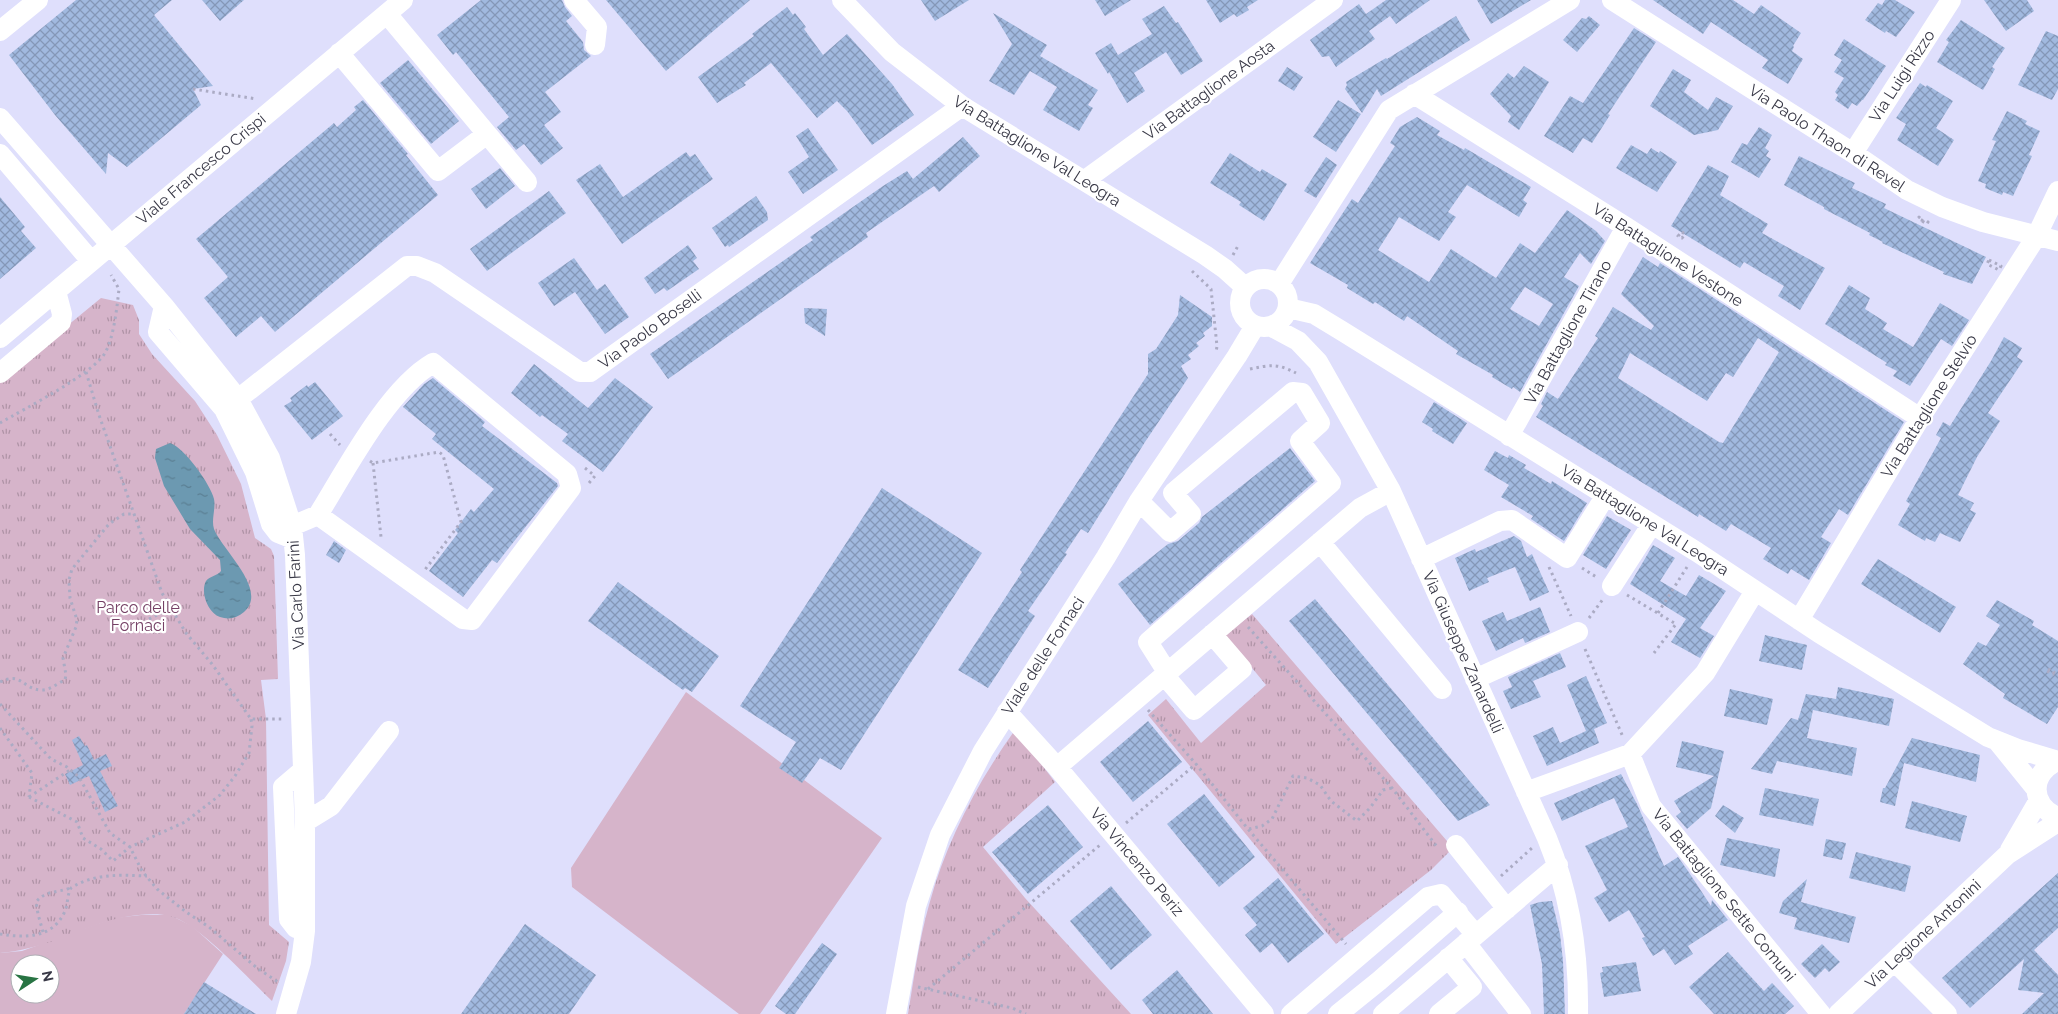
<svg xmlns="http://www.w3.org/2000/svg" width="2058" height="1014" viewBox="0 0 2058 1014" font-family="Raleway,sans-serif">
<defs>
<pattern id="park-tufts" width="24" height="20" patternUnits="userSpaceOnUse" patternTransform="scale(1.25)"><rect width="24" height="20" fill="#d6b4ca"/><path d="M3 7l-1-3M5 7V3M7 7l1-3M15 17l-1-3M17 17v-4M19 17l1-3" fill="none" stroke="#af93a6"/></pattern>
<pattern id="water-ripples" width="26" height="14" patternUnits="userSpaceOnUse" patternTransform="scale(1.25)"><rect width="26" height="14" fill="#6c99b1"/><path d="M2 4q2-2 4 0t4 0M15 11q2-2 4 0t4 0" fill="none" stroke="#5a7e92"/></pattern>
<pattern id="building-cross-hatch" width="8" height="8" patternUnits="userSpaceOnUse" patternTransform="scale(1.25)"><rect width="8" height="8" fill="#a1b9df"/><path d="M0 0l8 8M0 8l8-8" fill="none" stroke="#8497b7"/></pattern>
</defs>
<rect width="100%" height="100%" fill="#dfdffc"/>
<path fill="#d6b4ca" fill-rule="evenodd" d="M686,692L882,838L760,1014H739L572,887L571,868Z
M141,915H170L192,926L223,954L184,1014H0V953L22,951L114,918ZM20,964H50V994H20Z"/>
<path fill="url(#park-tufts)" d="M101,298L133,305L139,320V334L152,354L195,401L217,435L241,484L255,538L271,549L274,556L278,679L261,680L266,719L269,925L289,942L286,961L272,1001C249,979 198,923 170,916C151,911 116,917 99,924C62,937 40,949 0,953V381Z
M1252,614L1453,848L1431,870L1336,944L1148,715L1166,699L1201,743L1266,685L1225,635Z
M1015,730L1055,782L983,847L1025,898L1131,1014H908C914,978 919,940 929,905C946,842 977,783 1015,730Z"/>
<path fill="url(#water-ripples)" d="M170,443C184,447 211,485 214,499C216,508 211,520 214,529C222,550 269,590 244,612C237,618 229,620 220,617C208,613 200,592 206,581C210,576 217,576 221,571L220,560L190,529L164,486L155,458L156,449Z"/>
<path fill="url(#building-cross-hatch)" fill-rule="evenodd" d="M76,0H172L154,15L213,86L193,89L201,105L127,167L108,153L106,174L55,115L9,55Z
M202,0H244L220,21Z
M481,0H562L565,7L572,16L566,21L583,42L584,50L591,56L545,92L561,112L544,125L563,148L541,165L524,144L516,150L497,127L509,117L456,52L453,55L437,35Z
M606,0H750L666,71Z
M921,0H969L935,21Z
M1095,0H1131L1105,16Z
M1206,0H1258L1247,7L1249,10L1237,17L1234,14L1220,23Z
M1386,0H1430L1396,24L1390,16L1369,31L1375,39L1336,67L1329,56L1322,57L1310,40L1359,4L1366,14Z
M1477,0H1531L1491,24Z
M1653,0H1733L1754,14L1761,5L1801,33L1793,46L1794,47L1792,51L1803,59L1788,84L1762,68L1768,60L1711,22L1703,34Z
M1885,0H1895L1915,12L1896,37L1886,31L1885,33L1865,20L1878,3L1882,5Z
M1984,0H2027L2034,11L2006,31Z
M1164,6L1176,23L1178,22L1203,61L1181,75L1166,52L1134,73L1145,91L1127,103L1109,72L1108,74L1095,53L1111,43L1118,55L1152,34L1142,19Z
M787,7L793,15L795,13L806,27L804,29L823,55L847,34L892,84L914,115L872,145L847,111L837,101L817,118L771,63L744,83L746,85L717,103L698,77L754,36L752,34Z
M993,13L1047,45L1040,56L1098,90L1088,105L1093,108L1079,131L1043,110L1057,87L1030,71L1014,95L989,81L1012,44Z
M1456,16L1470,40L1381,96L1377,89L1362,113L1345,89L1347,85L1346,82L1386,58L1387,59Z
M1589,16L1600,25L1577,52L1563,40L1582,18L1586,19Z
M1961,20L2005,48L1992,67L1995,69L1983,90L1937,62L1949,42L1946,40Z
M1634,28L1656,42L1608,114L1610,115L1592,143L1583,138L1573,153L1544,136L1570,96L1583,103Z
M2046,31L2058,36V89L2052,100L2018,85Z
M1844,39L1886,66L1863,100H1862L1857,106L1852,103L1848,109L1835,100L1838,95L1835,92L1844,78L1834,72L1842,60L1834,55Z
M408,60L459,121L431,144L380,83Z
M1524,66L1549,82L1519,130L1508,122L1511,116L1490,94L1508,73L1514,78Z
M1287,67L1303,77L1294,91L1278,81Z
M1673,69L1691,80L1684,92L1708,110L1716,97L1733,106L1718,130L1694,135L1650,106Z
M1920,83L1926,87L1927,85L1953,101L1936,128L1954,140L1938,166L1897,140L1906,124L1896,118Z
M363,100L408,154L406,155L438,195L275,332L261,316L236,337L204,298L228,277L196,239L334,123L337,127L356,110L354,107Z
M1338,100L1361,114L1336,152L1313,137Z
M2007,111L2027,121L2025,124L2040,131L2029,155L2032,156L2013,196L2003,192L2002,195L1985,188L1986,184L1978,181L1996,141L1992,140Z
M1417,117L1440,131L1437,135L1464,150L1465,148L1531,187L1523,200L1527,203L1519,217L1467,185L1448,212L1456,217L1439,241L1399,217L1378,250L1429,282L1451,249L1496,278L1520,243L1535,253L1567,210L1596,231L1605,241L1591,264L1580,253L1564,277L1579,286L1520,392L1513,387L1512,389L1492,377L1493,375L1456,354L1458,351L1407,316L1404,321L1375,302L1373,304L1347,288L1348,285L1310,263L1352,199L1358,203L1395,146L1390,143L1400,127ZM1525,287L1553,304L1539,326L1510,309Z
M1759,127L1772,135L1765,148L1769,151L1766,156L1771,159L1759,178L1731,162L1742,143L1747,145Z
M808,128L838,170L803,194L788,172L809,157L796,136Z
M963,137L980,156L939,192L934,186L866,233L868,237L668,379L650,354L813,240L810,237L883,186L907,171L913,179Z
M1631,145L1647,154L1651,148L1659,153L1660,151L1677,162L1657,192L1616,168Z
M686,152L690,157L695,154L713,179L622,244L576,180L600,164L623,197Z
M1230,153L1260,172L1262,169L1287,184L1264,221L1239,205L1241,202L1210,183Z
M1799,156L1855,183L1852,188L1886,204L1884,208L1986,257L1972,284L1943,274L1944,272L1882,243L1883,242L1869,235L1870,233L1824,209V207L1784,185Z
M1326,157L1337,165L1316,198L1304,191Z
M1708,165L1729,176L1720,195L1768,224L1762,233L1825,268L1800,310L1778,296L1784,286L1744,262L1740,268L1671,226Z
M500,168L515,186L486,209L471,189Z
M549,191L566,213L487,271L470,249Z
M756,196L767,212L768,220L729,247L728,245L725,247L712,228Z
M0,197L25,227L21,231L36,248L0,279Z
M688,245L697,258L693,261L699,269L667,291L664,288L655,294L644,278Z
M1643,257L1658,267L1660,263L1904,422L1848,515L1839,509L1821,537L1831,543L1809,580L1791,569L1788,574L1763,559L1771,548L1731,524L1726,531L1699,514L1698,517L1536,417L1543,406L1541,404L1547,392L1558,399L1598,338L1595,336L1613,307L1651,330L1654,326L1621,294ZM1758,338L1779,352L1723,443L1719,442L1618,378L1630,353L1707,401L1726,373L1733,377Z
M574,258L597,290L605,284L629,317L605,334L575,292L554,306L538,283Z
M1849,285L1870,298L1865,309L1887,323L1883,329L1913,347L1940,303L1969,320L1952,346L1941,339L1910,386L1893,376L1897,371L1885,365L1887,363L1825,324Z
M1180,295L1212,317V326L1203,333L1205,336L1196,343L1199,346L1188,355L1191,359L1181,366L1188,378L1145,442L1088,533L1081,529L1065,553L1067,554L1028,611L1035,616L988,688L958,670L1022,572L1020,570L1148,374V354L1156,349L1178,315Z
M804,308L827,309L825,336L805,323Z
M2004,337L2022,348L2017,357L2023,361L1988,413L2000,421L1977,457L1958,495L1974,503L1970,510L1976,513L1960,542L1940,533L1935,542L1926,538L1925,541L1898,525L1910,504L1906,501L1941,438L1936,435L1943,422L1950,426L1991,361Z
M534,364L588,408L615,378L653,407L603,472L562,441L568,434L542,415L540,417L511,393Z
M433,378L485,422L482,426L557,483L558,486L497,563L492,560L463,597L429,571L458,533L455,530L471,509L474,512L494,489L432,439L436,434L403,407L424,384Z
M315,382L343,416L312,440L284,406L292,401L290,398L307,385L308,387Z
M1434,402L1467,423L1453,444L1432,431L1433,429L1422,422Z
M1290,448L1315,481L1150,625L1118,584L1168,544L1178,541L1199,523L1202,517Z
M1495,451L1508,458L1509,455L1526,465L1524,468L1551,484L1552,481L1587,503L1564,541L1531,519L1533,516L1501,497L1509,485L1484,470Z
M882,488L982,553L841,770L820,758L802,783L779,768L796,742L740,706Z
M1607,516L1631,530L1606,569L1583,555Z
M1514,536L1521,541L1527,557L1532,554L1549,592L1530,601L1515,567L1487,578L1489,582L1469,591L1455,558L1475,549L1476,552Z
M334,541L346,550L339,563L326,555Z
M1653,545L1675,558L1660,581L1686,596L1699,575L1726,591L1700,628L1714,636L1700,658L1671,642L1686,619L1630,584Z
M1878,559L1956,607L1940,633L1861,584Z
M618,582L719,656L692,692L685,688L683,690L588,621Z
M1315,599L1490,805L1458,821L1289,621Z
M1997,600L2034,621L2032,625L2058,641V707L2047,724L2003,698L2005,694L1963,664L1978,642L1986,646L2000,625L1986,616Z
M1540,607L1550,632L1525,643L1523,638L1496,651L1482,621L1503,612L1507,621Z
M1765,635L1807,645L1802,670L1759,661Z
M1560,653L1566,667L1533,681L1541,697L1511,709L1503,691L1512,687L1508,677Z
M1586,676L1607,723L1594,729L1599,743L1547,766L1533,736L1553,727L1560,743L1586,731L1567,685Z
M1838,687L1894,699L1889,726L1813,710L1807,738L1857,748L1852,776L1777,761L1772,774L1751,769L1791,718L1798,720L1806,694L1836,699Z
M1730,689L1773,699L1767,725L1724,716Z
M1148,721L1182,762L1133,802L1100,762Z
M79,736L85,746L87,745L94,760L106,754L112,766L100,771L118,806L105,812L89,776L70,785L65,774L83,765L72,740Z
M1912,738L1980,755L1976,782L1904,763L1895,806L1880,802L1883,788H1885Z
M1682,741L1724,751L1711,808L1687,829L1676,816L1681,812L1674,801L1714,776L1676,767Z
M1621,774L1637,804L1664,866L1678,857L1688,871L1711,906L1712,900L1728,920L1688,946L1693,954L1675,965L1664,949L1653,956L1642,938L1645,937L1629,910L1609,922L1594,898L1607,890L1585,846L1628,827L1614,798L1562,821L1554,803Z
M1765,788L1819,799L1813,826L1759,815Z
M1204,794L1255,857L1219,887L1167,824Z
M1912,801L1967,816L1960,842L1905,828Z
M1048,805L1083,847L1028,894L992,852Z
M1723,805L1744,818L1735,833L1715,816Z
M1727,838L1780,849L1775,877L1720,865Z
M1826,839L1846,843L1842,860L1823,856Z
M1856,852L1911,866L1905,892L1849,878Z
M2058,873V928L2034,950L2058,975V1014H2022L2044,993L2018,990L2024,959L1970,1008L1942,978Z
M1278,878L1324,934L1288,963L1272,943L1260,953L1245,935L1257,925L1243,908Z
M1807,879L1801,902L1856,917L1849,943L1794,929L1797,918L1779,913L1783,901Z
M1111,886L1152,935L1111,970L1070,921Z
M1552,901L1560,934L1563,961L1565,1014H1544L1542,964L1530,905L1540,902Z
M525,924L596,975L569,1014H461Z
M822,943L837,954L795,1014H786L775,1006Z
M1822,944L1840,962L1829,972L1825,968L1815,978L1801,964Z
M1728,952L1764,991L1772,983L1794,1006L1785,1014H1714L1689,987Z
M1636,962L1641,991L1604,997L1600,973L1603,972L1602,967Z
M1177,970L1213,1014H1153L1142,1000Z
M204,982L256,1014H184Z"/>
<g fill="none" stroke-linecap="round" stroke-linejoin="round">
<path stroke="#ababc4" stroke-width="3" stroke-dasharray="2.5 4" stroke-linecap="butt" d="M193,89L257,99
M1920,218L1919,217L1918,219L1928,222L1927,224L1922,221
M1682,232L1685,234L1682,238L1678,236Z
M1233,255L1239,244
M1989,260L2001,266L1999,270L1987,264Z
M1192,271L1211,289L1217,346L1216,353
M1250,369C1270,365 1277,363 1296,373
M86,372L99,415L162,593L186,633L212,664L251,719H285
M0,423C24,409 93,374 105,353C114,337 117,307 119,289L111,275
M330,434L340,445
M370,461L373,463L439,452L443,455L461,522L424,571
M373,463L381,537
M585,468L595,476L589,483
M1549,567L1571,616
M1582,568L1598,578
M1627,595L1676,624L1654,653
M1658,613L1687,567
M1589,618L1603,599
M149,619L171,608
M1248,627L1392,788L1438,848
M1585,649L1623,737
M2048,669L2054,672L2053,674L2047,671Z
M0,682C22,671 23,690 42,690C50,690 58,683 65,680L66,675L63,658L76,627L77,620L70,598L69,580L72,569L109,524L124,514H133
M0,704L51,759L67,767L79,777L110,833L130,847L142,871L157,889L186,912L209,927L257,968L278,982
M1148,710L1196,764L1248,829L1346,944
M0,728L32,773L29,797
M29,797L77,822L83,838L101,849L113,861L130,847L185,822L220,795L235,776L249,753L252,726L251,719
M29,797L70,770
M1126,823L1196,764
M1249,829L1262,826L1272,819L1293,776L1307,778L1320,785L1331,801L1357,821L1370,808L1383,790L1392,788
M1501,876L1532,848
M43,932L38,914L36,902C46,890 57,893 70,888
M0,934C24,938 53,939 65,911C68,904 67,895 71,888C94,873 121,875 147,876
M918,987L1012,1008L1026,1014
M928,989L1100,845"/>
<path stroke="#fff" stroke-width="20" d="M574,0L597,27L595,45
M842,0L892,52L962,106L1205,255L1225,269L1245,287
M1612,0L1853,153L1907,190L1942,207L1983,222L2058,241
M387,14L527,182
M0,31L38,0
M339,53L438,171L487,134
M1414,94L1626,227L1920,418
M0,118L164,306L238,399L270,458L292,526L295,555L305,822V931L301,962L286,1014
M1853,153L1951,0
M0,154L91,261
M1085,180L1333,0
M1240 303a24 24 0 1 1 48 0a24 24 0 1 1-48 0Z
M1279,284L1389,110L1570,0
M164,306L158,332L224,409L255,472L271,524L278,533L293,539
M1288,308L1314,314L1342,331L1697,552L1819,633L1988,737L2018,749L2058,761
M1270,326L1298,341L1318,362L1391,491L1547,838C1570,894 1579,953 1578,1014
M0,338L403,0
M0,373L61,322L62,314L56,291
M238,399L407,266H417L435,273L580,372H590L962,106
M1509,436L1626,227
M1139,501L1170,532L1191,514L1173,493L1293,392L1302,393L1320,423L1300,441L1331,483L1148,642L1167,672
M292,526L318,515L463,619L472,620L571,488L567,474L433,363C388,389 346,470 318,515
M1320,542L1442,689
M1421,559L1500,521L1512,520L1567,558L1606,495
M1612,586L1652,524
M1799,620L1920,418L2036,237L2058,191
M1164,675L1194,710L1242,669L1212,634
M1475,679L1578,632
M1007,712L1057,767L1264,1014
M1998,742L2036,789
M1630,754L1651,806L1821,1014
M2058,761C2030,772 2029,806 2058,817
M1057,767L1360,508L1391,491
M303,770L283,787L289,919L296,928L305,931
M1526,792L1630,754L1705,673L1755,591
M305,822L331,806L389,731
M1456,845L1507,909
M2010,850L2039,800
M1466,943L1521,1014
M1895,962L1947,1014
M896,1014L916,906L940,835L983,751L1106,557L1139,501L1237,356L1255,326
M1291,1014L1428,897L1441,894L1476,935
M1338,1014L1379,981L1458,912
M1383,1014L1558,865
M1439,1014L1472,987L1448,958
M1838,1014L2008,854L2058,822"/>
</g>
<g text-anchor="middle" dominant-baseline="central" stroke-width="4.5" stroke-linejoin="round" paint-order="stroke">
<g font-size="16" fill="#383846" stroke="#fff">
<text transform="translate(1902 76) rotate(-57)">Via Luigi Rizzo</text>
<text transform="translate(1209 90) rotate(-36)">Via Battaglione Aosta</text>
<text transform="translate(1827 138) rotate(33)">Via Paolo Thaon di Revel</text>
<text transform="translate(1037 151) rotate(32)">Via Battaglione Val Leogra</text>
<text transform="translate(201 169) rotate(-40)">Viale Francesco Crispi</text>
<text transform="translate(1668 255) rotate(33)">Via Battaglione Vestone</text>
<text transform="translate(650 329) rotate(-36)">Via Paolo Boselli</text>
<text transform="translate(1568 332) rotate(-61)">Via Battaglione Tirano</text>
<text transform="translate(1929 406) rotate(-58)">Via Battaglione Stelvio</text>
<text transform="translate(1645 520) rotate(32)">Via Battaglione Val Leogra</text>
<text transform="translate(296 595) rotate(-93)">Via Carlo Farini</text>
<text transform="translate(1463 652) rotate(66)">Via Giuseppe Zanardelli</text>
<text transform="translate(1043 656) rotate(-57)">Viale delle Fornaci</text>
<text transform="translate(1137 862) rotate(50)">Via Vincenzo Periz</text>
<text transform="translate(1724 895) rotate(51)">Via Battaglione Sette Comuni</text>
<text transform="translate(1923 934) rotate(-43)">Via Legione Antonini</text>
</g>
<g font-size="16" fill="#754065" stroke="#fff">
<text x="138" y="607">Parco delle<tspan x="138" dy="18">Fornaci</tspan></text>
</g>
</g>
<g transform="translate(35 979) rotate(78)"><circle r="24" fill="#ffffff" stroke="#afafb5"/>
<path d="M0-4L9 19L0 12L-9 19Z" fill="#287443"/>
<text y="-8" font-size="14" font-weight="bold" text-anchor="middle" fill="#383846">N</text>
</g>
</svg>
